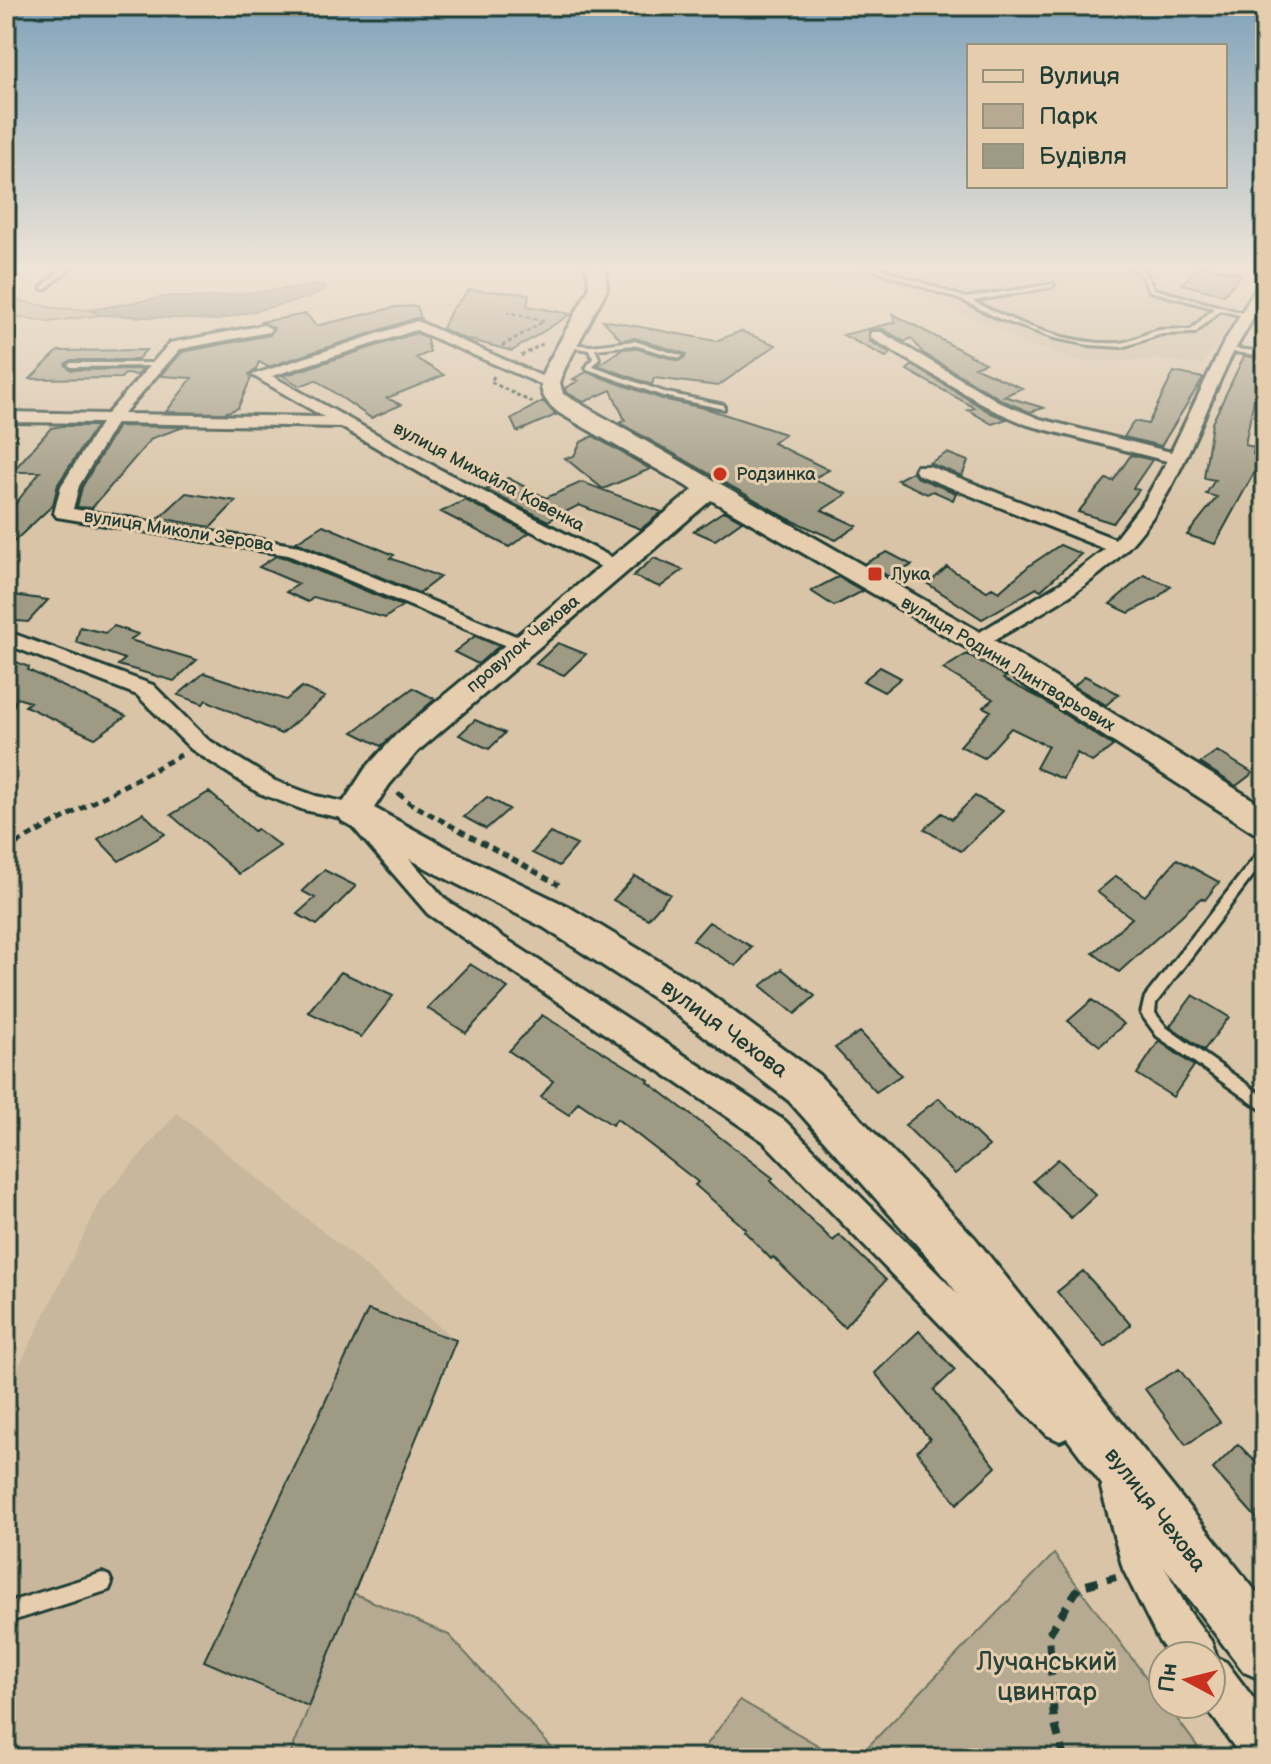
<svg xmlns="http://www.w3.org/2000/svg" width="1271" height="1764" viewBox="0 0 1271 1764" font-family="'Balsamiq Sans',sans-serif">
<rect width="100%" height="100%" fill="#d9c4a7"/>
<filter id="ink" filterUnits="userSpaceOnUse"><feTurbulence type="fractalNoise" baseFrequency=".0125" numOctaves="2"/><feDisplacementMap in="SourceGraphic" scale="16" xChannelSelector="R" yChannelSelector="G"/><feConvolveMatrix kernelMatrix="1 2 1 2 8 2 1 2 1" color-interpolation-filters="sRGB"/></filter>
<g filter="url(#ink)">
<path fill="#c8b79c" d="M663,266H1162L1156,280L1237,303L1231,310L1234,318L1202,365L1155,359L1086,362L1019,342L1001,330L897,286L696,285L680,279Z
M177,1113L456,1340L289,1758H6V1393L101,1200Z"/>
<path fill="#b6ab92" stroke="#6a7463" stroke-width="2" d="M6,298L54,308L90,310L100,315L49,322L6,315Z
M1054,1554L1163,1700V1704H1166L1206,1758H857Z
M353,1593L449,1635L561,1758H289Z
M740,1700L840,1758H697Z"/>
<path fill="#888974" stroke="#5e6b5a" stroke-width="2" d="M321,285L327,288L308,298L217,320L100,315L90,310L171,296L200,298Z"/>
<path fill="#9f9a83" stroke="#1f3d34" stroke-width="2" d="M1199,266H1208L1241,274L1224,295L1182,284Z
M469,290L529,294L527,306L571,314L512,351L463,338L442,329L452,309Z
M417,306L421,319L416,318L268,367L259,362L255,371L249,374L251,378L238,408L225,413L166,412L192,378L161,376L182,352L270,335L274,328L261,322L306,314L316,326L396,307Z
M893,314L985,363L974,367L1022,388L1004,396L1044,408L1030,412L1004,401L923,353L911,338L905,342L883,329L869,330V341L891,353L886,357L843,335L896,322Z
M603,320L716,341L741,331L776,345L718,386L654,378L652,385L598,365L622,349L634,348L679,361L686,354L635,338L621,340Z
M416,333L426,337L430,352L416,358L444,375L387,398L401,405L371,418L316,380L300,386L283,376Z
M146,350L137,360H71L65,364L71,370L143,369L138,375L125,374L121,378L30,379L58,351Z
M1244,356L1265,359V384L1257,383L1245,445L1254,447L1253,454L1261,460L1215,544L1187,535L1217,497L1206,494L1215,480L1204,478L1212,423Z
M912,365L991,413L1007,419L992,424L968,410L975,408L907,370Z
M586,372L662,399L708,409L785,434L773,443L829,470L812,479L847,494L822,510L857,526L836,540L789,519L620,423L625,420L611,390L584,402L566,392L565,388L578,381L573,379Z
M1174,372L1203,378L1161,446L1124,437L1134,421L1148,424Z
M543,401L556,415L517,432L511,419Z
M62,426H96L58,484L53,505L6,549V516L40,472H12L51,428Z
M118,426L184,427L152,438L92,508L77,507L82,487Z
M593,436L650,469L603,489L565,458L574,456L581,442Z
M947,453L968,461L962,476L929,463Z
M1131,455L1152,460L1133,488L1139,490L1113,523L1078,512L1106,479L1113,481Z
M912,472L916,477L956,493L953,500L933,491L927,494L897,480Z
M508,478L546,498L582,482L662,512L641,529L579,505L548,521L486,490Z
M186,493L236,501L211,527L159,518Z
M465,500L529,533L509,547L441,512Z
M724,511L742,521L715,540L694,531Z
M323,525L394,555L390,558L440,577L419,593L296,542Z
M1060,545L1081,554L1041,590L1037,588L982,619L928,584L947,567L987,591L992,588L999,592L1030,565Z
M887,552L912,565L890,577L865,563Z
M276,556L287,558L402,606L385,618L314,597L308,602L286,592L299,584L259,567Z
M654,558L683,570L660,587L633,576Z
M1144,575L1171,586L1156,599L1129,613L1110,604Z
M838,577L863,591L834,606L811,591Z
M6,594L48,600L28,622L6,620Z
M114,626L138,634L130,640L197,660L174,681L118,665L125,659L76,642L80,627L105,633Z
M475,636L499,646L478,664L454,652Z
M558,643L586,654L564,675L536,664Z
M967,654L1006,677L1003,679L1036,696L1113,746L1092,762L1077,753L1063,779L1036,768L1048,746L1011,728L984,758L960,746L991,711L983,707L993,699L943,669Z
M6,658L29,667L28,670L126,716L95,738L25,706L30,702L17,698L6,722Z
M880,667L901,678L884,692L863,681Z
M204,673L286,700L302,687L325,697L281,734L206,700L203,704L178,695Z
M1085,676L1119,694L1106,705L1074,686Z
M413,688L435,699L381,746L353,732Z
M475,720L505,733L489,749L459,735Z
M1217,751L1253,773L1236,786L1200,763Z
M209,792L254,831L257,829L280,846L239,874L171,815Z
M975,796L1003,811L961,851L924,829L942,813L952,819Z
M487,797L509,809L486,829L464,817Z
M143,813L165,834L119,861L98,839Z
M550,833L577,845L559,866L532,853Z
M1177,859L1219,882L1205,900L1201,898L1119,972L1093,953L1132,918L1097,892L1116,876L1145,896Z
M324,870L356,886L317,925L297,914L315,898L302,891Z
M635,876L670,894L648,919L613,900Z
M709,922L752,947L736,966L693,940Z
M470,964L508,988L466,1033L427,1008Z
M782,969L815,996L795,1014L761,986Z
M341,972L393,996L361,1037L308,1012Z
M1193,995L1229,1017L1204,1050L1170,1026Z
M1092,1000L1124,1024L1100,1046L1068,1021Z
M542,1015L649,1080L648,1082L773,1178L771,1181L833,1241L839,1235L886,1280L844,1327L773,1257L771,1259L744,1231L746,1229L695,1185L698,1182L617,1119L612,1125L578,1102L569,1115L541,1097L553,1081L509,1051Z
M860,1032L901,1075L876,1092L835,1048Z
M1159,1041L1194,1066L1173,1097L1137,1074Z
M939,1098L989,1146L955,1174L905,1125Z
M1058,1159L1096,1195L1071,1218L1033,1181Z
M1083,1271L1131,1325L1105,1347L1057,1292Z
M368,1310L456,1340L308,1706L204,1661Z
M919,1331L955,1370L934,1390L996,1467L957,1504L917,1451L930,1439L875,1373Z
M1179,1369L1220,1422L1186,1445L1145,1389Z
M1238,1444L1265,1472V1528L1213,1469Z"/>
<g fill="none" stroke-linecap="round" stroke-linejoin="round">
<defs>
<path id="lane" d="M65,266H72L46,289H42V287Z
M863,266H873L966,298L1054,284L1052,287L972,301C1016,323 1069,346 1119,343C1133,342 1146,332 1160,330C1170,329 1181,330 1191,330L1214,308L1150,291L1140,273L1128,266C1144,266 1147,277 1154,289L1250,315L1247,317L1220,310L1195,333L1162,334L1122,347L1089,345L1054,338L1000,319L964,301Z
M634,341L683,356L680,358L634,345L595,349L599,358L593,367L667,393L724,405V409L663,396L587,369L586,368L593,358L589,350L564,346L567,344L591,346Z
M1228,348L1265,352V356L1226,351L1225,350Z
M156,363L159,365L158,366L71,367L68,365L71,363Z
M1265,848V860L1156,1003L1155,1013L1167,1028L1265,1097V1112L1157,1036L1141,1014L1145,997L1261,849Z
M102,1573L109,1576L112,1583L109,1590L6,1623V1603Z"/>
<path id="street" d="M1265,279C1265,308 1238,340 1226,367C1196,431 1175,499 1125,551C1085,592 1033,617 984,646H970L967,642L970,638L1061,583L1105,549L917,474L915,470L917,466H929L1115,539L1145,500L1167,461L1028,425L993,410L871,338V332H881L1003,404L1040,419L1171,452L1222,346L1259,283Z
M417,321L557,383L555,386H545L416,330L272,376L441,470L623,563L626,567L623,571H609L429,478L341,427L116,423L79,486L73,509L299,546L528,641L531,645L528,649H514L288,555L57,517L54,513L61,486L101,423L6,422V412L107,414L170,343L264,325L271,329L269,332L180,349L123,414L324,417L252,375Z
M6,631L153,685L207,739L275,781L316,796L363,806L446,900L785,1121L1073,1409L1079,1422L1073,1435L1060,1441L1047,1435L763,1141L428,914L346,819L304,810L259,793L191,749L137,695L6,644Z
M1121,1468L1135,1474L1162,1562L1189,1611L1211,1641L1217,1658L1226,1662L1265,1714V1758H1242L1204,1704H1211V1656H1170L1159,1641L1123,1569L1101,1488L1107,1474Z"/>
<path id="secondary" d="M584,266H601L606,273L607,289L564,370L560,383L563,394L987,636L1265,807V835L1253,832L967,648L711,500L418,751L389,785L374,808L461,855L569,907L695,983L819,1075L975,1238L1265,1603V1681L1244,1672L941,1272L789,1101L667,1007L543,927L435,873L342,821L337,812L365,769L396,735L693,490L559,413C543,400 537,391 544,370L589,289L588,273Z"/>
</defs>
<use href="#lane" stroke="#1f3d34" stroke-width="6"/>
<use href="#street" stroke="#1f3d34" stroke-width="6"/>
<use href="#secondary" stroke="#1f3d34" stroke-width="6"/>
<path stroke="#1f3d34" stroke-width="3" stroke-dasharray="4 3" stroke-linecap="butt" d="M502,346L544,321L508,312
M521,356L544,343
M494,376L491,382L533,403"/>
<path stroke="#1f3d34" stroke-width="5" stroke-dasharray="7 5" stroke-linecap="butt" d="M398,793L410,803L559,885
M6,849L181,755"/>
<path stroke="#1f3d34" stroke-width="8" stroke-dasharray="12 9" stroke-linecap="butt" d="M1064,1758L1054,1721L1049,1634L1079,1587L1116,1577"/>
<use href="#lane" fill="#e5cdae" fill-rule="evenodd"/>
<use href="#street" fill="#e5cdae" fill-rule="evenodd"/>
<use href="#secondary" fill="#e5cdae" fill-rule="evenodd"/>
</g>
</g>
<linearGradient id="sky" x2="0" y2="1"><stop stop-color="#81a3ba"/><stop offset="0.52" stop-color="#eee4d7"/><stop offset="1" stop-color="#eee4d7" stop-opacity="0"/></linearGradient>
<rect width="1271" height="513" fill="url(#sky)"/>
<g fill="#c8321e" stroke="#e5cdae" stroke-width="3">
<circle cx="720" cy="474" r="8"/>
<rect x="867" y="566" width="16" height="16" rx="4"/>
</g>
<g text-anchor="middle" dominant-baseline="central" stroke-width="6" stroke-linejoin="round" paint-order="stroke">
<g font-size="18" fill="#1f3d34" stroke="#e5cdae" text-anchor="start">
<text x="736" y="474">Родзинка</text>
<text x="891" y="574">Лука</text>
</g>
<g font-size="18" fill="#1f3d34" stroke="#e5cdae">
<text transform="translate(489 477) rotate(28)">вулиця Михайла Ковенка</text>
<text transform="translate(179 531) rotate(9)">вулиця Миколи Зерова</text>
<text transform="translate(523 644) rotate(-40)">провулок Чехова</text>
<text transform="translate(1008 664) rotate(31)">вулиця Родини Линтварьових</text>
</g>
<g font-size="22" fill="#1f3d34" stroke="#e5cdae">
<text transform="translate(724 1029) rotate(36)">вулиця Чехова</text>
<text transform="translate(1155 1510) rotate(52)">вулиця Чехова</text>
</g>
<g font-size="26" fill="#274239" stroke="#e5cdae">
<text x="1047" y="1662">Лучанський<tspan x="1047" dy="30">цвинтар</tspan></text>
</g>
</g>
<rect width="1271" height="1764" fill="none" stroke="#e5cdae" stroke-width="32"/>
<rect x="16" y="16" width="1239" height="1732" fill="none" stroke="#1f3d34" stroke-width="3" filter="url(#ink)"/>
<rect x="967" y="44" width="260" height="144" fill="#e5cdae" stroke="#96937d" stroke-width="2"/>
<rect x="983" y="70" width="40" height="12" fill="#e5cdae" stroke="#96937d" stroke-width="2"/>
<text x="1039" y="84" font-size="24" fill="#1f3d34">Вулиця</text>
<rect x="983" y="104" width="40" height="24" fill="#b6ab92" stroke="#96937d" stroke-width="2"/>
<text x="1039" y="124" font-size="24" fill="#1f3d34">Парк</text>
<rect x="983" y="144" width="40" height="24" fill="#9f9a83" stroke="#96937d" stroke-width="2"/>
<text x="1039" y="164" font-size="24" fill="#1f3d34">Будівля</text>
<g transform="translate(1187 1680) rotate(277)"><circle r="38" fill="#e5cdae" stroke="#96937d" stroke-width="2"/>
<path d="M0-6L14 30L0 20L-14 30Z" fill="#c8321e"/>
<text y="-12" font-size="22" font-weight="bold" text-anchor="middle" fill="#1f3d34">Пн</text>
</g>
</svg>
